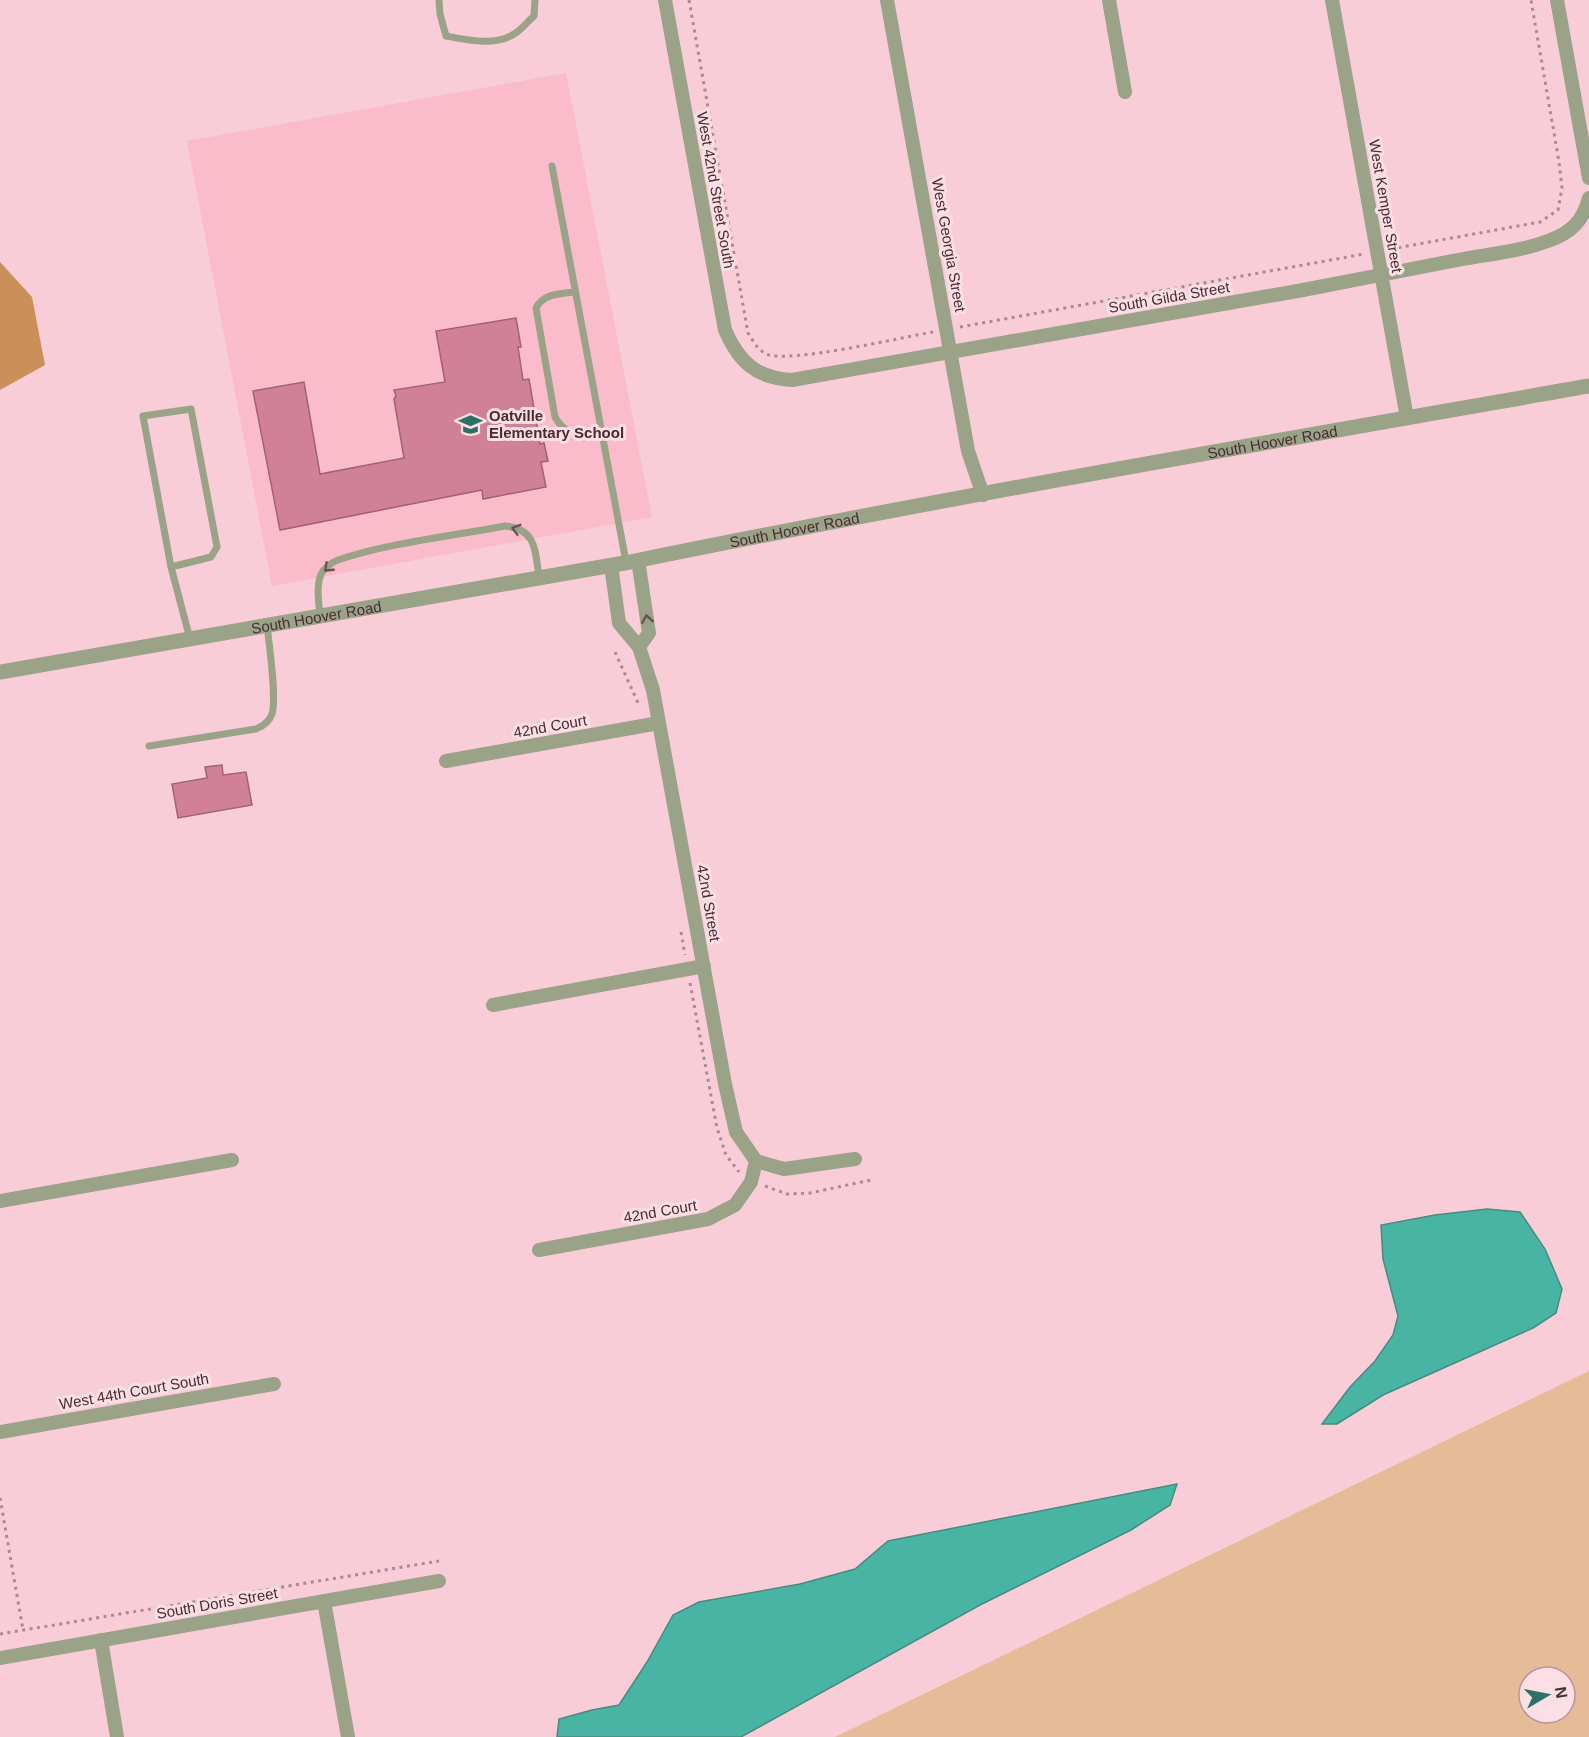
<svg xmlns="http://www.w3.org/2000/svg" width="1589" height="1737" viewBox="0 0 1589 1737" font-family="Arial,sans-serif">
<rect width="100%" height="100%" fill="#f8cdd7"/>
<path fill="#fabbcb" d="M566,73L652,517L272,586L187,141Z"/>
<path fill="#e5bb98" fill-rule="evenodd" d="M1589,1371V1737H835ZM1529,1677H1565V1713H1529Z"/>
<path fill="#cb8f59" d="M0,262L32,297L45,365L0,390Z"/>
<path fill="#48b4a3" stroke="#488b82" stroke-width="1.5" d="M1487,1209L1520,1212L1545,1249L1562,1289L1556,1313L1533,1328L1383,1395L1337,1424H1322L1350,1387L1375,1361L1393,1335L1398,1316L1383,1259L1381,1225L1435,1215Z
M1177,1484L1170,1505L1131,1530L980,1605L741,1737H557L559,1719L592,1710L619,1705L647,1662L673,1615L699,1602L800,1584L855,1569L888,1541Z"/>
<path fill="#d08197" stroke="#a26274" stroke-width="1.5" d="M516,318L521,347H518L523,380L529,379L540,444L544,443L548,461L541,462L546,487L483,499L482,490L280,530L253,391L304,382L320,474L404,458L394,399L396,396L394,390L445,382L436,331Z
M222,765L223,775L246,772L252,805L178,818L172,784L207,778L205,767Z"/>
<g fill="none" stroke-linecap="round" stroke-linejoin="round">
<path stroke="#ad8891" stroke-width="3" stroke-dasharray="3 4.5" stroke-linecap="butt" d="M689,0L748,333C753,341 757,349 766,354C788,364 903,337 933,332
M1391,249L1540,222L1558,210L1562,188L1559,162L1531,0
M960,327L1364,254
M615,652L639,705
M681,932L685,955
M690,983L717,1128L726,1155L739,1172
M765,1186L787,1194L810,1193L871,1180
M0,1498L23,1630
M0,1634L439,1561"/>
<path stroke="#9aa288" stroke-width="7" d="M439,0L440,14L446,36C467,40 498,47 517,32C523,28 528,21 534,16L535,0
M552,166L626,562
M575,292C560,294 544,293 536,308L555,417C567,439 581,432 601,428
M171,567L211,557L217,547L191,409L143,416L171,567L190,639
M320,616C319,603 315,582 323,571C327,566 333,562 338,560C388,543 452,536 505,526C537,529 535,551 539,577
M149,746L256,729C264,726 269,722 272,714C277,698 269,644 267,625"/>
<path stroke="#9aa288" stroke-width="14" d="M665,0L725,330C739,362 756,378 792,380C962,350 1132,321 1303,290C1356,280 1410,269 1463,259C1491,254 1521,251 1548,241C1571,233 1583,221 1589,198
M887,0L968,451L983,495
M1109,0L1125,92
M1332,0L1407,418
M1557,0L1589,178
M611,565L619,623L639,647L649,633L638,560
M639,647L653,690L725,1084L736,1132L756,1161
M446,761L659,723
M493,1005L704,966
M756,1161L784,1169L855,1159
M0,1201L232,1160
M539,1250L708,1219L735,1205L751,1182L756,1161
M0,1432L274,1384
M324,1601L348,1737
M101,1640L117,1737
M0,1658L439,1581"/>
<path stroke="#9aa288" stroke-width="15" id="s1" d="M0,672L630,562C948,497 1269,442 1589,386"/>
</g>
<defs><path id="oneway-chevron" d="M-2-3.5L2.5 0L-2 3.5" fill="none" stroke-width="1.6" stroke-linecap="round" stroke-linejoin="round" transform="scale(1.5)"/></defs>
<g stroke="#655551">
<use href="#oneway-chevron" transform="translate(516 529) rotate(-164)"/>
<use href="#oneway-chevron" transform="translate(328 568) rotate(137)"/>
<use href="#oneway-chevron" transform="translate(647 619) rotate(-99)"/>
</g>
<defs>
<symbol id="school-bare" viewBox="-9 -9 18 18"><path d="M0-5L7-2L0 1L-7-2ZM-4 1L0 2.5L4 1V4Q0 6-4 4Z" fill="#2b7166" stroke="#fcdee5" stroke-width="2.5" paint-order="stroke"/></symbol>
</defs>
<g fill-rule="evenodd">
<use href="#school-bare" x="454" y="408" width="33" height="33"/>
</g>
<g text-anchor="middle" dominant-baseline="central" stroke-width="6" stroke-linejoin="round" paint-order="stroke">
<g font-size="15" fill="#482c34" stroke="#fcdee5">
<text transform="translate(716 190) rotate(80)">West 42nd Street South</text>
<text transform="translate(1386 206) rotate(80)">West Kemper Street</text>
<text transform="translate(949 245) rotate(80)">West Georgia Street</text>
<text transform="translate(1169 297) rotate(-10)">South Gilda Street</text>
<text stroke="none"><textPath href="#s1" startOffset="1293">South Hoover Road</textPath></text>
<text stroke="none"><textPath href="#s1" startOffset="807">South Hoover Road</textPath></text>
<text stroke="none"><textPath href="#s1" startOffset="321">South Hoover Road</textPath></text>
<text transform="translate(550 726) rotate(-10)">42nd Court</text>
<text transform="translate(709 903) rotate(80)">42nd Street</text>
<text transform="translate(660 1211) rotate(-10)">42nd Court</text>
<text transform="translate(134 1391) rotate(-10)">West 44th Court South</text>
<text transform="translate(217 1603) rotate(-10)">South Doris Street</text>
</g>
<g font-size="15" font-weight="bold" fill="#482c34" stroke="#fcdee5" text-anchor="start">
<text x="489" y="415">Oatville<tspan x="489" dy="17">Elementary School</tspan></text>
</g>
</g>
<g transform="translate(1547 1695) rotate(80)"><circle r="28" fill="#fcdee5" stroke="#b4979e" stroke-width="1.5"/>
<path d="M0-4.5L10 22L0 15L-10 22Z" fill="#2b7166"/>
<text y="-9" font-size="16" font-weight="bold" text-anchor="middle" fill="#482c34">N</text>
</g>
</svg>
